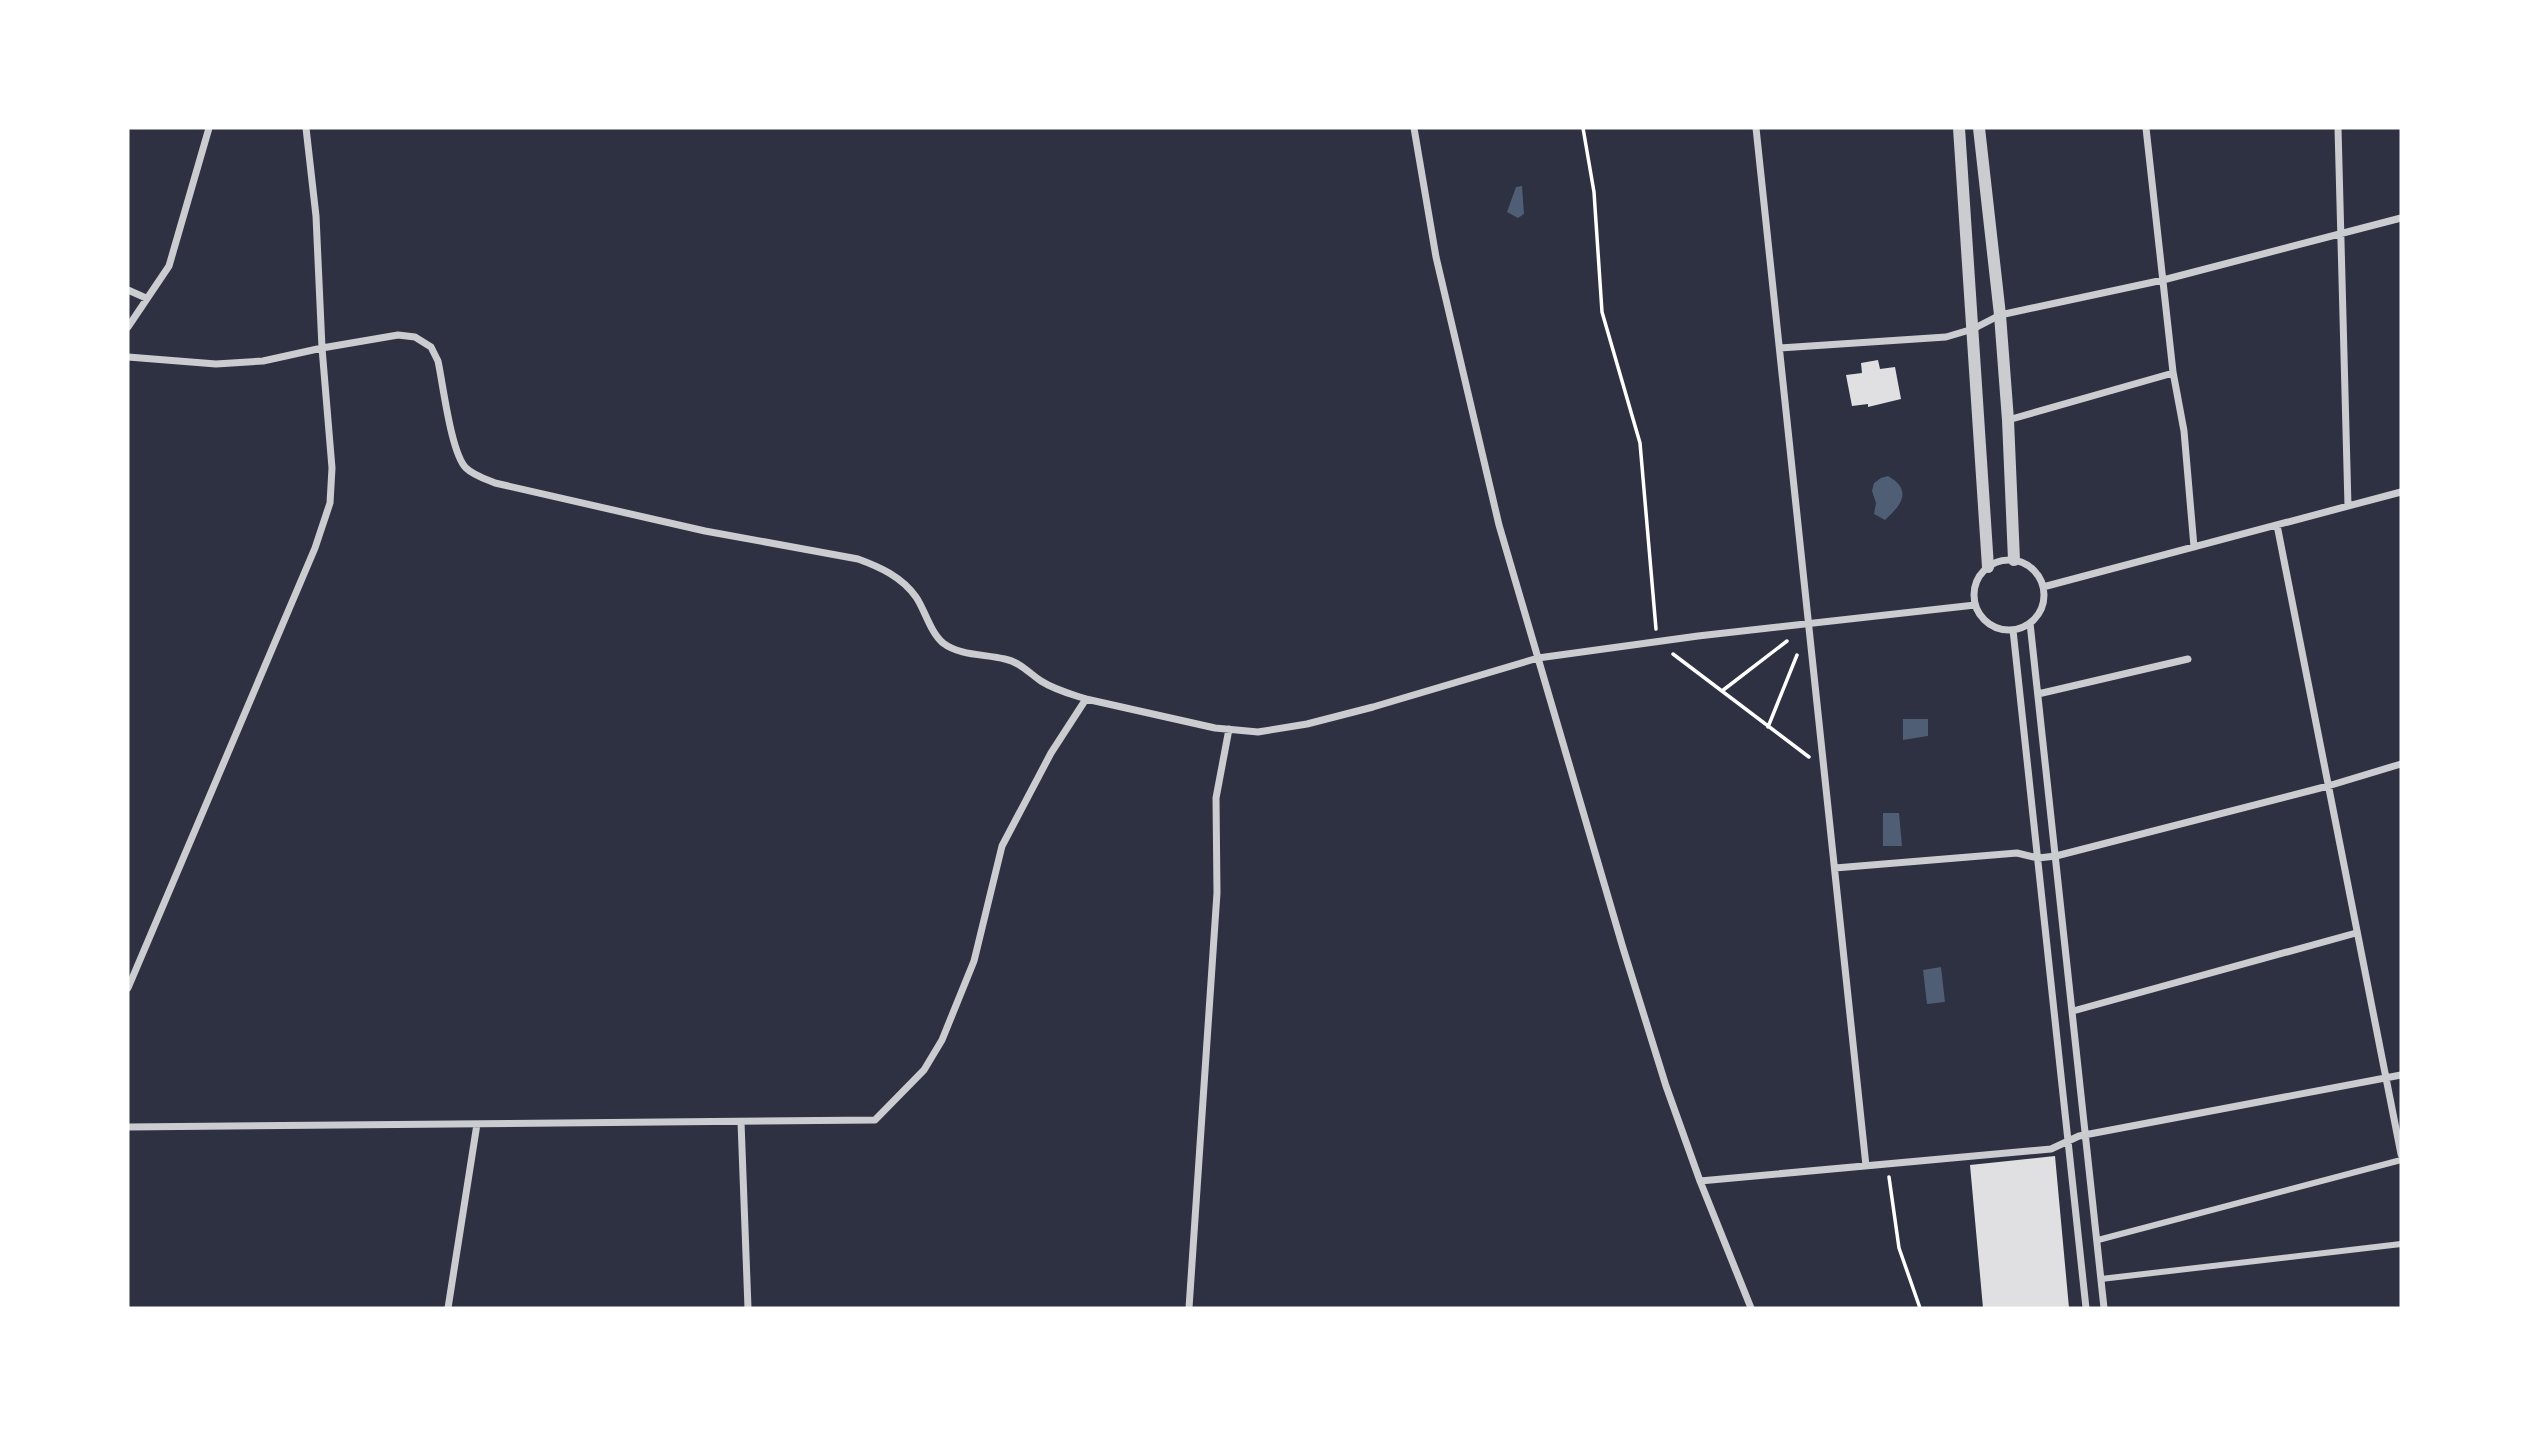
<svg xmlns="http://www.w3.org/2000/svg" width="2529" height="1436" viewBox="0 0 2529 1436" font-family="'Fira Sans',sans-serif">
<rect width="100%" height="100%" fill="#2d3142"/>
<path fill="#4f5d75" d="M1522,186L1524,214L1518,218L1507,212L1516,187Z
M1888,476C1914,491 1900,506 1885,520L1874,514L1876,503L1872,491L1874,483L1881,478Z
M1903,719H1928V736L1903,740Z
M1883,813H1899L1902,846H1883Z
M1941,967L1945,1002L1927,1004L1923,970Z"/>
<path fill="#e0e0e3" d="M1878,360L1880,369L1895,367L1901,399L1868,407V404L1852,406L1846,375L1862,373L1861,363Z
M2055,1156L2069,1308H1983L1970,1165Z"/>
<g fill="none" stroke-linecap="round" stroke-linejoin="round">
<path stroke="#fff" stroke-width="3.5" d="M1583,128L1594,192L1602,312L1640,443L1656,629
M1673,654L1809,757
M1722,691L1787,641
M1768,727L1797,655
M1889,1177L1899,1248L1920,1308"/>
<path stroke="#caccd0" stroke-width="6" d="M2098,1240L2401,1160
M2101,1279L2401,1244"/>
<path stroke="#caccd0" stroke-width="7" d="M1414,128L1436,257L1499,525L1623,948L1666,1086L1700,1181L1751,1308
M1756,128L1866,1166
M2146,128L2173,372L2184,431L2194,547
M2338,128L2348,506
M128,290L146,298
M128,327L169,266L209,128
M1780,348L1946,337L1973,329L2000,315L2163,280L2401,218
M128,357L216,364L263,361L322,348L398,335L415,337L431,347L438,361C443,384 451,453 466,468C473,475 485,479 495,483L705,531L858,559C880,567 902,577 916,597C925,610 930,632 943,643C960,656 985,654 1005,659C1020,662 1029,673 1041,681C1055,690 1071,694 1086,699L1215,728L1258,732L1307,724L1373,707L1538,658L1698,636L1975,605
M2008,420L2173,373
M2277,525L2401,1154
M1974 595a35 35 0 1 1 70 0a35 35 0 1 1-70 0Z
M2043,587L2401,492
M2030,623L2104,1308
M2013,630L2086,1308
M2038,694L2188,659
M1835,868L2017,853L2038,858L2056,856L2328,786L2401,764
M128,988L315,548L330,503L332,468L322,348L316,216L306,128
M2073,1011L2356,933
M741,1122L748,1308
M128,1127L875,1120L924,1070L942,1040L974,961L1002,846L1051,753L1086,699
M1700,1181L2051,1149L2079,1136L2401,1075
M448,1308L477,1124
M1189,1308L1217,893L1216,798L1229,729"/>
<path stroke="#caccd0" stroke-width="12" d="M1959,128L1988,567
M1979,128L2000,315L2008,420L2014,560"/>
</g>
<rect width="2529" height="1436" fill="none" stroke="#ffffff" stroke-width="259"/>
</svg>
